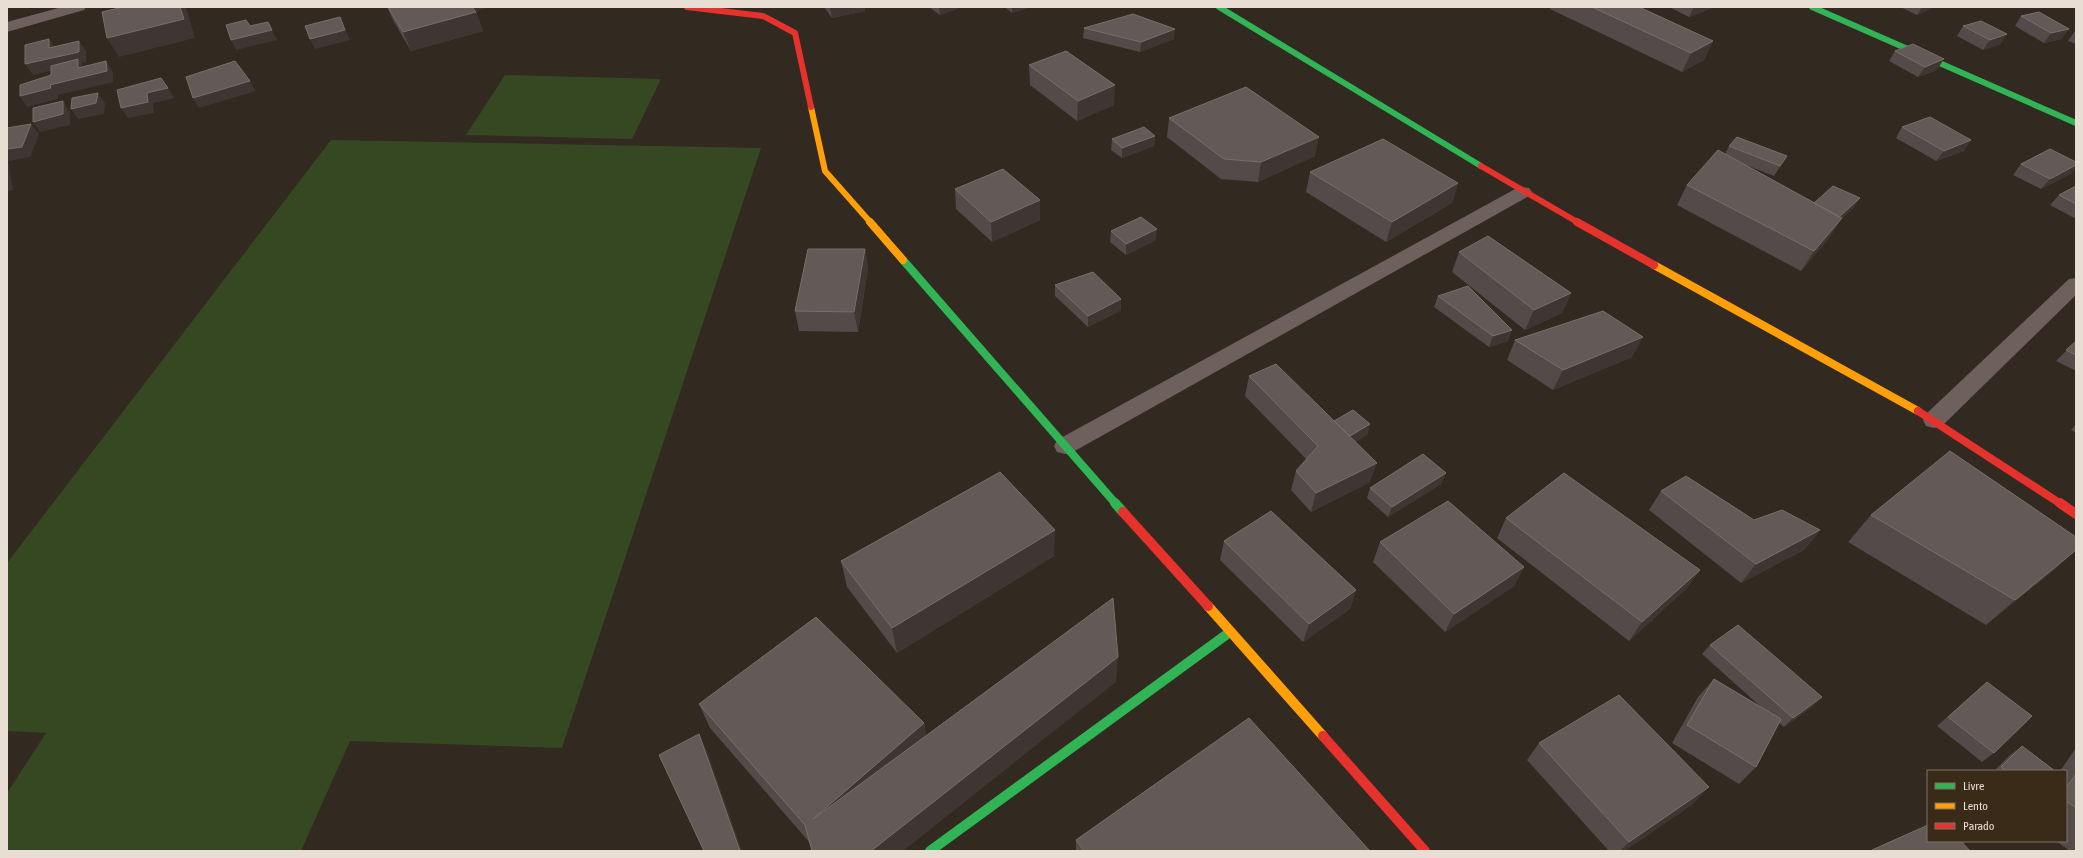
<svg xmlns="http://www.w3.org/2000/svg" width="2083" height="858" viewBox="0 0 2083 858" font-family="'Asap Condensed',sans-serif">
<rect width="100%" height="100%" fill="#322920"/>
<path fill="#364822" d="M505,75L661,79L632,139L466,135Z
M331,140L761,148L562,748L350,741L301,851H7V793L46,733L7,731V563Z"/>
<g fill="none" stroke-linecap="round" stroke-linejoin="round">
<path fill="#6e605c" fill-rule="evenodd" d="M62,7H86L84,10L7,32V22Z
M1523,187L1529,188L1532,192L1529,196L1073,452L1065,454L1057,452L1054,446L1057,440L1517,188Z
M2076,278V295L1942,426L1934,428L1926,426L1923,420L1926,414L2069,279Z"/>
<path stroke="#30b455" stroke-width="6" d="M1219,7L1481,166
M1812,7L2076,123"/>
<path stroke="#30b455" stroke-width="8" d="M903,260L1116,504"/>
<path stroke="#30b455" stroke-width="10" d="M1115,503L1123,512
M930,851L1230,632"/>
<path stroke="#ff9f0a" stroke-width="6" d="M811,107L825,171L871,223"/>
<path stroke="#ff9f0a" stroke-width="8" d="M870,222L903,260
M1654,265L1918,411"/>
<path stroke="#ff9f0a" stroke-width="10" d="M1208,606L1323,736"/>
<path stroke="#e5322d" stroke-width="6" d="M687,7L763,16L795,33L811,107
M1481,166L1579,223"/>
<path stroke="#e5322d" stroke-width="8" d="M1577,222L1654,265
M1918,411L2061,504"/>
<path stroke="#e5322d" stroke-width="10" d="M2060,503L2076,514
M1123,512L1208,606
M1323,736L1425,851"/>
</g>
<path fill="#534a49" d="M387,7H472L476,12L483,31L411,51L393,20Z
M824,7H864L865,11L832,18Z
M929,7H962L940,15Z
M1005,7H1031L1012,13Z
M1551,7H1639L1713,41L1704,60L1682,72L1550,9Z
M1669,7H1714L1689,17Z
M1900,7H1934L1917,15Z
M2039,12L2062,39L2044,43L2015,26L2021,16Z
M1963,26L2001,44L1983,50L1957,36Z
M1084,28L1174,39L1140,52L1083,38Z
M2075,31H2076V44L2068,41Z
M1895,51L1937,70L1918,77L1889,61Z
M1029,65L1114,105L1077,121L1030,85Z
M1169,118L1315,156L1258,182L1221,179L1167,137Z
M1902,127L1964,151L1936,161L1896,138Z
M1155,136L1154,146L1122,158L1111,150L1112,139Z
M1729,146L1781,166L1774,176L1746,165L1814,203L1860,198L1853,208L1841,219L1829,238L1801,271L1677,205L1687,185L1725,154Z
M2076,162V167L2070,174L2041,189L2013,175L2021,164Z
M1310,172L1458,183L1452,203L1386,242L1306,192Z
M2076,186V219L2050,205L2059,195Z
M955,189L1040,200V220L992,242L956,209Z
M1111,231L1156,240L1126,255L1110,242Z
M865,249L868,269L858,332L799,331L795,311Z
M1459,252L1571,293L1562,313L1525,330L1452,272Z
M1055,285L1121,310L1088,327L1055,296Z
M1438,296L1508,341L1489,347L1434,307Z
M1515,340L1632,357L1553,390L1507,360Z
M2076,341V371L2056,361Z
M1249,376L1334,421L1370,424L1367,435L1355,442L1370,482L1311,512L1291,490L1296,471L1306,459L1245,396Z
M2076,424V433L2071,430Z
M1446,473L1441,484L1388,517L1367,498L1370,488Z
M1661,491L1754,520L1820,530L1804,550L1741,583L1649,510Z
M1871,515L2076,537V550L2055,569L1986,625L1848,542Z
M1506,518L1700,570L1686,589L1629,641L1497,538Z
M1224,541L1356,590L1350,609L1303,642L1220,560Z
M1380,542L1524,567L1514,586L1445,632L1373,562Z
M1054,556L897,653L847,587L841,561Z
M1710,645L1812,707L1784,727L1779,723L1756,767L1739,784L1672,743L1698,697L1714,679L1761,707L1702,654Z
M1116,682L810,843L710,728L699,704L924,723L926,735Z
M1987,682L1994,753L1982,762L1937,726Z
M1539,743L1693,804L1624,851H1609L1527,760Z
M2022,746L2055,771H1994L2010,755Z
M2076,748V851H2070L2056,841H2066V771H2060Z
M1076,840L1370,851H1076Z"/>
<path fill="#3f3633" d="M180,7H186L195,38L119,57L107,38Z
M474,7H490L476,11Z
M836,7H864L865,11L832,18L830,8Z
M939,7H962L940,15Z
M1012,7H1031L1012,13Z
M1694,7H1714L1689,17Z
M1922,7H1934L1917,15Z
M476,12L483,31L411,51L403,32Z
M340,17L350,40L315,49L310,39Z
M268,22L277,40L236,50L231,40Z
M1175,29L1174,39L1140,52L1141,42Z
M2069,29L2062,39L2044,43L2051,33Z
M2007,34L2001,44L1983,50L1990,40Z
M49,39L56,50L79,41L86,51V62L81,63L85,69L106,61L113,72V82L58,95V99L27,107L20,96L50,85L78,68V64L33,75L25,64L49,48Z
M1713,41L1704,60L1682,72L1691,53Z
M1944,59L1937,70L1918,77L1925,67Z
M250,81L256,91L199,108L193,98Z
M1115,85L1114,105L1077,121L1078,101Z
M168,88L175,98L153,103L154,113L128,118L121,108L147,93Z
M98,93L105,103L104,114L78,119L71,109Z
M63,101L70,112V125L40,132L33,122Z
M31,124L39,134L30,157L9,161L8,160L13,190L7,192V145Z
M1155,136L1154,146L1122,158V148Z
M1319,137L1315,156L1258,182L1261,162Z
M1971,140L1964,151L1936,161L1944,151Z
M1787,156L1781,166L1774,176L1780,166Z
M2076,165V167L2070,174L2041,189L2050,179Z
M1458,183L1452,203L1386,242L1392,222Z
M1860,198L1853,208L1841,219L1829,238L1801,271L1814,251L1838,217Z
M1040,200V220L992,242L991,222Z
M1157,229L1156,240L1126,255V244Z
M865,249L868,269L858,332L854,312Z
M1571,293L1562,313L1525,330L1534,310Z
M1121,299V310L1088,327V316Z
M1512,330L1508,341L1489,347L1493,336Z
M1643,337L1632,357L1553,390L1563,370Z
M1370,424L1367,435L1346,447L1350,436Z
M1377,463L1370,482L1311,512L1316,493Z
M1446,473L1441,484L1388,517L1392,507Z
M1055,530L1054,556L897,653L892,628Z
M1820,530L1804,550L1741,583L1756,564Z
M2076,550L2055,569L1986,625L2015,600Z
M1524,567L1514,586L1445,632L1454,614Z
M1700,570L1686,589L1629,641L1642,622Z
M1356,590L1350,609L1303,642L1309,624Z
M1118,657L1116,682L903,851H871Z
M1822,697L1812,707L1784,727L1793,718Z
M924,723L928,747L813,819Z
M699,734L707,751L742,851H740Z
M1709,787L1693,804L1624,851H1620L1629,842Z"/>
<path fill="#635a58" stroke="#786f6b" d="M123,7H180L184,19L107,38L102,12Z
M388,7H472L476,12L403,32Z
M1592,7H1639L1713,41L1691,53Z
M2039,12L2069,29L2051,33L2021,16Z
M1133,14L1175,29L1141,42L1084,28Z
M340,17L345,30L310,39L305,26Z
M246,20L250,26L268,22L272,30L231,40L226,25Z
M1981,21L2007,34L1990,40L1963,26Z
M49,39V48L79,41V52L25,64V45Z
M1913,44L1944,59L1925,67L1895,51Z
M1066,51L1115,85L1078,101L1029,65Z
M78,59V68L106,61L107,71L50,85L51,88L20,96V85L51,75V66Z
M235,61L250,81L193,98L186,77Z
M161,78L168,88L147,93L148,102L121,108L117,90Z
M1246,87L1319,137L1261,162L1224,159L1169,118Z
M98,93L96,103L71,109L72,98Z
M63,101V114L33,122V108Z
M1930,117L1971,140L1944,151L1902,127Z
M31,124L22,147L7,149V128Z
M1144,127L1155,136L1122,148L1112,139Z
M1737,137L1787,156L1780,166L1729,146Z
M1383,139L1458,183L1392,222L1310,172Z
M2050,149L2076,162V165L2050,179L2021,164Z
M1718,150L1842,218L1814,251L1687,185Z
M1003,169L1040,200L991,222L955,189Z
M1833,186L1860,198L1839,217L1814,203Z
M2076,186V204L2059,195Z
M1141,217L1157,229L1126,244L1111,231Z
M1488,236L1571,293L1534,310L1459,252Z
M808,249H865L854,312L795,311Z
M1093,272L1121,299L1088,316L1055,285Z
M1468,286L1512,330L1493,336L1438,296Z
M1603,311L1643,337L1563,370L1515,340Z
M2076,341V355L2066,350Z
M1276,364L1377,463L1316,493L1296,471L1318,446L1249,376Z
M1353,410L1370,424L1350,436L1334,421Z
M1950,451L2076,537V550L2015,600L1871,515Z
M1423,454L1446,473L1392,507L1370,488Z
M1000,472L1055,530L892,628L841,561Z
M1564,473L1700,570L1642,622L1506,518Z
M1686,476L1754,520L1782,510L1820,530L1756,564L1661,491Z
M1448,501L1524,567L1454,614L1380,542Z
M1271,511L1356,590L1309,624L1224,541Z
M1113,598L1118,657L871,851H812L805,825L699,704L816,617L924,723L813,819Z
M1738,625L1822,697L1793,718L1710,645Z
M1714,679L1781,719L1756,767L1687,725Z
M1987,682L2032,716L1994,753L1948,717Z
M1619,695L1709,787L1629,842L1539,743Z
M1249,718L1370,851H1084L1076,840Z
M699,734L740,851H704L659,755Z
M2022,746L2055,771H2006L2001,767Z
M2076,774V808L2066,801V788Z
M1928,825V841H1961L1970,851H1873L1872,850Z"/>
<rect width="2083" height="858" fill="none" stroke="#e9ded3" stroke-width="16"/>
<rect x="1927" y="770" width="140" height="72" fill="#3a2a18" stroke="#807263"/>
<rect x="1935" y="783" width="20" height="6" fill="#30b455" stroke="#807263"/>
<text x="1963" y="790" font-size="12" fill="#e9ded3">Livre</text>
<rect x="1935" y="803" width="20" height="6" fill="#ff9f0a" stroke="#807263"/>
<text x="1963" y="810" font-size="12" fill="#e9ded3">Lento</text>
<rect x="1935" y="823" width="20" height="6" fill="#e5322d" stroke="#807263"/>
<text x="1963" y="830" font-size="12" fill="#e9ded3">Parado</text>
</svg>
